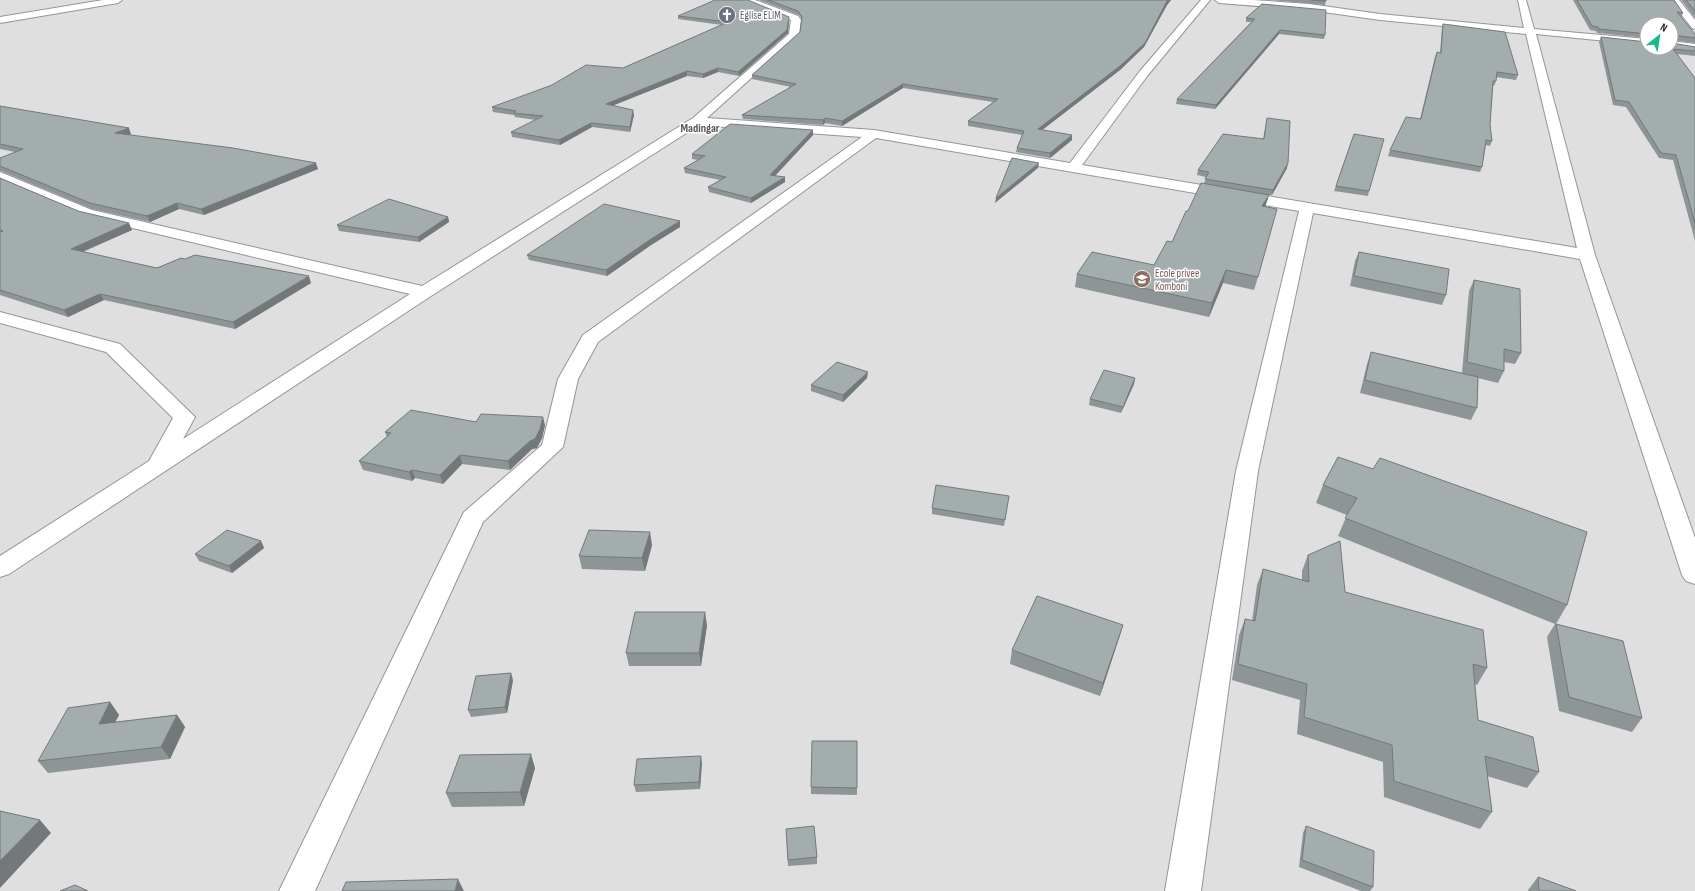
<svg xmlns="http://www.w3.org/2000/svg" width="1695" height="891" viewBox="0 0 1695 891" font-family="'Sofia Sans Condensed',sans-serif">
<rect width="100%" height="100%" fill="#e8edf0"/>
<path fill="#dedfde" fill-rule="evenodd" d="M0,0H1695V891H0ZM1647,24H1671V48H1647Z"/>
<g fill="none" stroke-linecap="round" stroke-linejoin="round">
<defs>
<path id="minor" d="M103,0H122L118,3L0,23V17Z
M743,0H755L798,16L801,20L799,35L707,118L874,130L1070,163L1140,71L1201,0H1210L1148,75L1082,165L1577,248L1526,34L1380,20L1309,10L1219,3L1215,0H1253L1309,4L1380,14L1524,28L1518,0H1526L1534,29L1647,39V45L1536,34L1595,255L1695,538V584L1686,581L1682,575L1580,259L1313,213L1258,471L1201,891H1165L1236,471L1299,211L876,138L598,342L578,379L563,447L483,522L315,891H279L461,518L464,512L542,445L558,379L583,335L862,137L699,125L431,296L9,574L0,577V556L149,461L173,418L106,352L0,323V312L120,344L195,417L183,439L410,294L82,216L0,181V172L92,210L422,286L693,118L789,34L791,20Z
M1670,0H1679L1695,20V29L1692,28Z
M1671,41L1695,44V50L1671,47Z"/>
</defs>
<use href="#minor" stroke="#959595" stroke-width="2"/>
<use href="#minor" fill="#fff" fill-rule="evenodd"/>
</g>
<path fill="#8d9596" d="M759,0H1171L1167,5L1144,47L1120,70L1042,130L1072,140L1050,158L1016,152L1017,148L1022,135L968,126V121L993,102L903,88L842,126L825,123L823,125L743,119L742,115L791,87L752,79V75L800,32L802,19L799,15Z
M1270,0H1326L1325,5Z
M1573,0H1674L1683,13L1681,17L1695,38V43L1672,40V43L1695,47V56L1677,54L1695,78V241L1673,160L1659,158L1626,107L1613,105L1599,42L1601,37L1671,48L1647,24V38L1597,33L1596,31L1590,30Z
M1681,0H1695V18Z
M1262,4L1325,35L1324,39L1279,34L1215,109L1176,104L1177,99L1251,22H1246V18Z
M678,16L789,17V21L788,33L739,76L718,72L703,78L687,76L613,105L634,115L630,132L592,127L560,145L512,137L511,132L536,120L515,117L514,115L493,112L492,107L623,68L722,25L678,19Z
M1443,24L1518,75L1516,80L1496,77V81L1494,86H1493L1490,125L1492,141L1490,146L1486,145L1482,167L1480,172L1388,156L1390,150L1420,119L1435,57L1437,52L1440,53L1442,28Z
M0,106L131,134L128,135L318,169L204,215L179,209L150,222L92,209L1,171H0V158L15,152L0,149Z
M1267,118L1287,168L1272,195H1269L1265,207L1258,277L1254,290L1223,283L1209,317L1075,287L1077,274L1154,265L1172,242L1188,211L1204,184L1206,177L1197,175L1198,170L1263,139Z
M813,130V135L775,176L785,182L751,203L709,192L708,187L720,180L685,173L684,168L698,160L692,159V154Z
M1354,134L1369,191L1368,196L1334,191Z
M0,178L78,211L132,230L83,252L157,268L311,283L235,329L104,300L68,317L0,295Z
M448,217L449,222L419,242L339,231L337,225Z
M680,227L651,245L607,276L529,260L527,255Z
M1359,252L1446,295L1442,305L1350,286L1355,261Z
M1474,280L1521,353L1515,364L1504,362V371L1498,383L1478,378L1477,408L1471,420L1360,393L1367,364L1371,352L1462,373L1469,291Z
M867,378L843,402L811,391V385Z
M1135,378L1134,384L1121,413L1089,405L1090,399Z
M476,422L545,425L542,438L537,448L532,449L510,470L462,464L443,484L415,478L412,481L363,470L359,461L387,437L385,432Z
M1338,457L1567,605L1556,624L1642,718L1632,732L1559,711L1547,637L1555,624L1338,536L1347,515L1316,503L1323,485Z
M1009,496L1004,526L932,514V508Z
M261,541L264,548L232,573L199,561L195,554Z
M652,545L645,571L582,569L579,556Z
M1308,555L1345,592L1487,668L1477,685L1475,684L1478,720L1539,772L1527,788L1487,776L1492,812L1480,829L1384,797L1383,762L1297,734L1300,700L1232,680L1239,635L1245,619L1252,621L1257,585L1263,569L1302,580V571Z
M707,625L701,666H629L626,653Z
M1123,625L1119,638L1100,696L1010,664L1012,650Z
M513,680L507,713L471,717L468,710Z
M110,702L119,715L115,722L177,715L185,727L170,759L48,773L38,761Z
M857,741V795L811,794V787Z
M702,763L700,789L636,792L634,785Z
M535,768L524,806L452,807L446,793Z
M1306,826L1373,887L1370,891H1361L1299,867L1303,833Z
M786,829L817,857V864L788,866Z
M1538,877L1576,891H1528V890Z"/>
<path fill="#73797a" d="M1168,0H1171L1167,5L1144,47L1120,70L1037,134L1038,129Z
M789,17L788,33L739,76L738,72Z
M1280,30L1279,34L1215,109L1216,105Z
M718,68V72L703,78V74Z
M687,71V76L607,108L606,104Z
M903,84V88L842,126V121Z
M633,110L634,115L630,132V127Z
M825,118V123L823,125V120Z
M591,123L592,127L560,145L559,140Z
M129,128L131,134L118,138L115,133Z
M813,130V135L771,180L770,175Z
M1072,135V140L1050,158V153Z
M316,163L318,169L204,215L201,209Z
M1039,163L1038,168L995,203L996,198Z
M1288,163L1287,168L1272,195L1273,190Z
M785,177V182L751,203V198Z
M1269,195L1265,207L1262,206Z
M177,203L179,209L150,222L147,216Z
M448,217L449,222L419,242L418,237Z
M680,221V227L651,245L607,276L606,270L651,239Z
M129,223L132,230L74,255L71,249Z
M1226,270L1223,283L1209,317L1212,303Z
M309,276L311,283L235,329L233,322Z
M100,294L104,300L68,317L64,310Z
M868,372L867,378L843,402V395Z
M1135,378L1134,384L1121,413L1123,407Z
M543,417L545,425L542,438L537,448L532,449L510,470L508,461Z
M460,455L462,464L443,484L440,475Z
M412,470L415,478L412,481L409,472Z
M650,532L652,545L645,571L642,558Z
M261,541L264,548L232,573L229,566Z
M705,612L707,625L701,666L699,653Z
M1123,625L1119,638L1100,696L1103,683Z
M511,673L513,680L507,713L505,707Z
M110,702L119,715L108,736L99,724Z
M177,715L185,727L170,759L161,747Z
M531,754L535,768L524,806L520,792Z
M701,756L702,763L700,789L699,782Z
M40,820L51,833L0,888V861Z
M458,879L464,891H455Z"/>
<path fill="#a4adae" stroke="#73797a" d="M715,0H748L789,17L787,30L738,72L718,68L703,74L687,71L606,104L633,110L630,127L591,123L559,140L511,132L543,116L514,113L516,111L492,107L552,85L586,65L623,68L728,22L678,16Z
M768,0H1168L1167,1L1145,43L1120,66L1038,129L1072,135L1050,153L1017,148L1024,131L968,121L998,99L903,84L842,121L825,118L823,120L742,115L796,84L752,75L800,32L802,17L798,11Z
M1311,0H1326V1Z
M1577,0H1674L1683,13L1677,12L1695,34V38L1673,35L1672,43L1695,47V51L1673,49L1695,78V223L1676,155L1661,153L1629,102L1615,100L1601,37L1647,42V48H1671V24H1647V34L1599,29L1598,27L1592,26Z
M1686,0H1695V11Z
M1262,4L1326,10L1325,35L1280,30L1216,105L1177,99L1255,19L1246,18Z
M1443,24L1505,32L1518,75L1497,72L1496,81H1493L1490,125L1492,141L1486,140L1482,167L1390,150L1406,117L1421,119L1437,52L1441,53Z
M0,106L129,128L115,133L233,148L316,163L201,209L177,203L147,216L90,203L0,166V158L23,149L0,144Z
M1267,118L1290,121L1288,163L1273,190L1205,179L1209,172L1198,170L1223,134L1264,139Z
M730,124L813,130L770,175L785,177L751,198L708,187L726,177L684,168L705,156L692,154Z
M1354,134L1384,139L1369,191L1336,186Z
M1012,158L1039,163L996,198Z
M0,178L78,211L129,223L71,249L157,268L181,258L185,259L195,255L309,276L233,322L100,294L64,310L0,290V232L3,231L0,230Z
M1201,183L1269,195L1262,206L1277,209L1258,277L1226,270L1212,303L1077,274L1092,252L1154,265L1167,241L1172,242L1186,211H1188Z
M389,199L448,217L418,237L337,225Z
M604,204L680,221L651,239L606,270L527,255Z
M1359,252L1449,269L1446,295L1354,276Z
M1474,280L1520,289L1521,353L1504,349V371L1467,362Z
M1371,352L1478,377L1477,408L1365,380Z
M837,362L868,372L843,395L811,385Z
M1104,370L1135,378L1123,407L1090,399Z
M411,410L476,422L481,414L543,417L540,429L535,439L530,441L508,461L460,455L440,475L412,470L409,472L359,461L391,433L385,432Z
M1338,457L1373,469L1380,458L1587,532L1567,605L1345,518L1357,498L1323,485Z
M936,485L1009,496L1005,520L932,508Z
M227,530L261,541L229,566L195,554Z
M589,530L650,532L642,558L579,556Z
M1340,541L1345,592L1483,630L1487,668L1473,664L1478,720L1533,737L1539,772L1485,756L1492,812L1394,781L1392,745L1304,717L1307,684L1238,664L1245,619L1255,621L1263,569L1309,582L1308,555Z
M1037,596L1123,625L1103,683L1012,650Z
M635,612H705L699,653H626Z
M1556,624L1623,641L1642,718L1569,697Z
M511,673L505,707L468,710L476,676Z
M110,702L99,724L177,715L161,747L38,761L68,708Z
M812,741H857V788L811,787Z
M531,754L520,792L446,793L460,755Z
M701,756L699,782L634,785L637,759Z
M0,811L40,820L0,861Z
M814,826L817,857L788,860L786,829Z
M1306,826L1374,851L1373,887L1302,860Z
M1538,877L1576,891H1539Z
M458,879L455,891H342L346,882Z
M75,885L88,891H60Z"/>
<defs>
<symbol id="church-disc" viewBox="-11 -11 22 22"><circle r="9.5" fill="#6b7280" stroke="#fff"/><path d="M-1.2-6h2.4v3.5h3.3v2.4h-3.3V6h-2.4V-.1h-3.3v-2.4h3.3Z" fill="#fff"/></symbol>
<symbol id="school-disc" viewBox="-11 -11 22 22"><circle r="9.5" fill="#8d6e63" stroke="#fff"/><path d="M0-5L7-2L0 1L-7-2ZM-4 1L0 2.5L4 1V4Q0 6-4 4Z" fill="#fff"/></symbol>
</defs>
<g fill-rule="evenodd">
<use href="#church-disc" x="717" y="5" width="20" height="20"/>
<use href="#school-disc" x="1132" y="269" width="20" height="20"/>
</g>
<g text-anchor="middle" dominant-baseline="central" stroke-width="3" stroke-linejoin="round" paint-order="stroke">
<g font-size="11" fill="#5b616d" stroke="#fff" text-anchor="start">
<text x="740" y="15">Eglise ELIM</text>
</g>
<g font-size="11" fill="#785e54" stroke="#fff" text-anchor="start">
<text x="1155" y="273">Ecole privee<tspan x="1155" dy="13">Komboni</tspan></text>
</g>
<g font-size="12" font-weight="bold" fill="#545454" stroke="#fff">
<text x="700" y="128">Madingar</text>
</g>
</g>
<g transform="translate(1659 36) rotate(30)"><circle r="19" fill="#ffffff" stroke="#a6a6a6"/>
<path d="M0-3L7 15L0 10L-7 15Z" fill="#18b989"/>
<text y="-6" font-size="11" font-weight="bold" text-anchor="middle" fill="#212121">N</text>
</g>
</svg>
